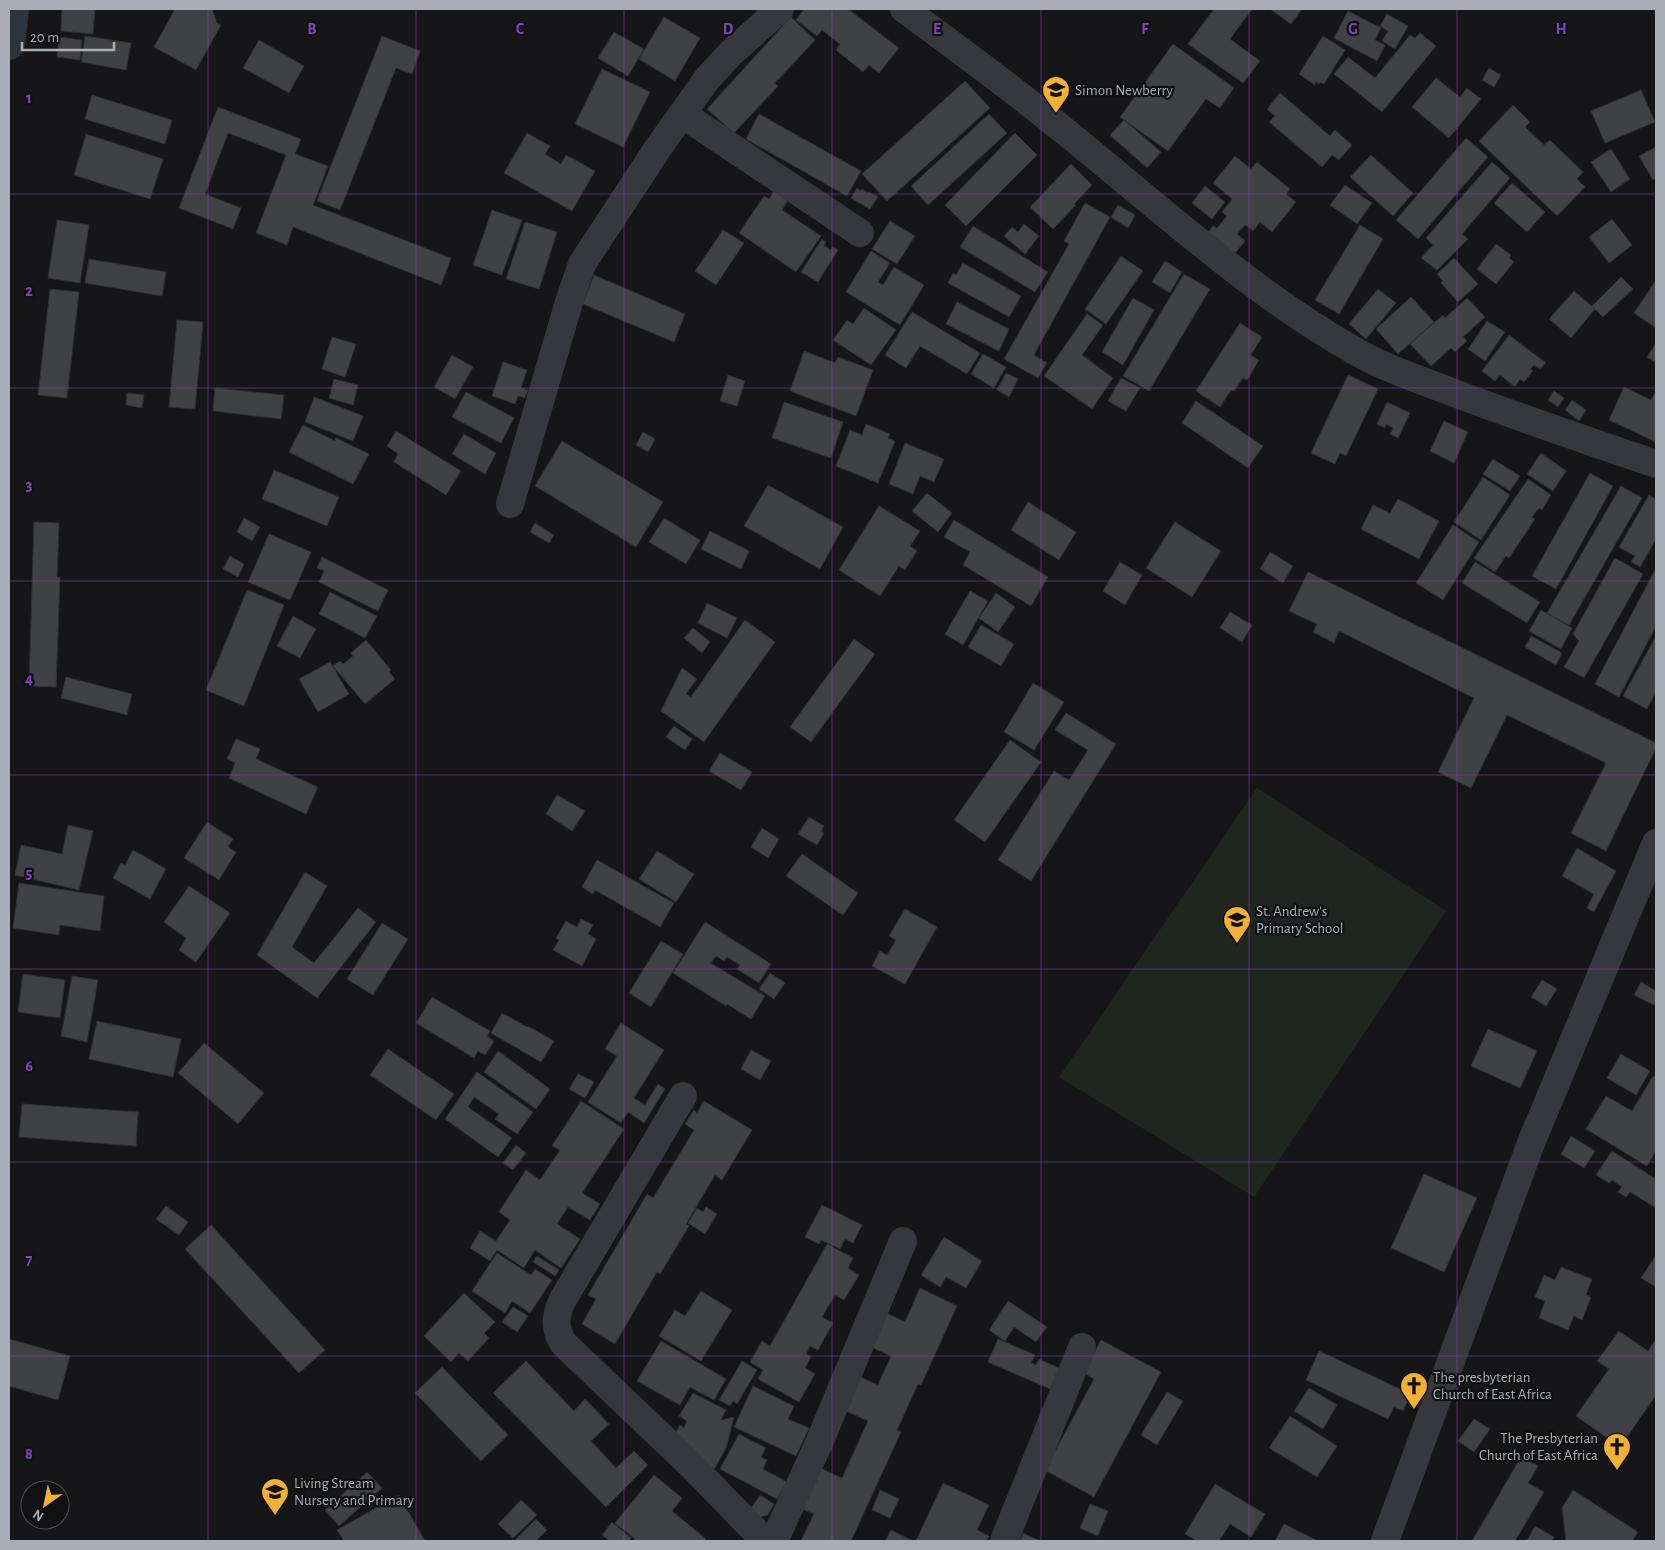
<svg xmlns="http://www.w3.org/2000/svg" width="1665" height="1550" viewBox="0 0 1665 1550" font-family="'Alegreya Sans',sans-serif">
<rect width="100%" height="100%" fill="#161618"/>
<path fill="#1e261f" d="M1257,788L1446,911L1254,1197L1059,1077Z"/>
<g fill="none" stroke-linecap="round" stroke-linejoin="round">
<path stroke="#2c353c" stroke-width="32" d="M9,44L13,9"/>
</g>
<path fill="#404145" stroke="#303034" d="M62,9H95L93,34L61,31Z
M175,9H212L217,23L221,25L196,70L154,47Z
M804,9H848L899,48L879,73L869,65L863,72L836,50L840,44L822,30L817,36L796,20Z
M1214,9H1252L1230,39L1260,61L1243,83L1188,44Z
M1270,9H1302L1291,24Z
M1348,11L1381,28L1375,40L1385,45L1377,61L1334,38Z
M1387,14L1408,26L1395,49L1382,41L1388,31L1380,26Z
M664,17L700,38L675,81L639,59Z
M791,17L815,40L775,83L778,86L734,133L707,109Z
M614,32L644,49L628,76L598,58Z
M1420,33L1436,46L1382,112L1334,74L1348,57L1375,78L1410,35L1415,38Z
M85,36L131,43L126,70L81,62Z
M382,36L420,51L412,74L396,68L340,210L317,201Z
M1323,36L1345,50L1324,84L1320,82L1319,84L1316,82L1315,85L1299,74Z
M59,37L82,40L80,60L57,57Z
M259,40L304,66L289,93L243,68Z
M1173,44L1234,88L1220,108L1206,99L1168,151L1120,117Z
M1489,68L1501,75L1494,87L1482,80Z
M602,69L650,92L623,147L575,124Z
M1436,78L1460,97L1467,88L1481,99L1449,138L1412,107Z
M965,81L990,108L887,201L862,174Z
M1641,90L1655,122L1605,143L1591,111Z
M1280,93L1330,136L1335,130L1352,145L1339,160L1332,155L1322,167L1269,122L1275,116L1267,109Z
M92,95L172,120L165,144L85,119Z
M1513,105L1530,122L1525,127L1544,145L1550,140L1583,172L1577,179L1585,187L1557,216L1479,141Z
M218,107L301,139L295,154L328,166L313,205L451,258L441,285L293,227L287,245L256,233L286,155L228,133L205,194L241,208L233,229L179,208Z
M759,114L861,171L847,196L746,139Z
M989,114L1007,133L928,205L911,186Z
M1124,120L1161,152L1147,168L1110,135Z
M527,133L550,146L545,154L561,164L566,155L595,171L572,211L504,173Z
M1015,133L1037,155L966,226L945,205Z
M86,134L163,159L150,199L74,175Z
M1466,138L1488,157L1418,239L1396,220Z
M1656,147V178L1653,180L1639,156Z
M1611,149L1630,179L1611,192L1591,162Z
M1371,155L1413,193L1393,216L1350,177Z
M1235,156L1251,169L1257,162L1290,189L1286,194L1296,202L1272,232L1260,222L1253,231L1245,225L1237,234L1245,241L1232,257L1205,236L1213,226L1217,228L1227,216L1222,212L1232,199L1213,183Z
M1492,162L1510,178L1462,234L1468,239L1437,270L1421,258L1433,245L1426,238Z
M1071,164L1092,185L1074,204L1076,205L1053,229L1030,207Z
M1512,183L1545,212L1527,232L1494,203Z
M1345,185L1372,203L1357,224L1330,205Z
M1205,186L1225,202L1212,219L1192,203Z
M857,188L861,191L862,189L868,193L869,192L878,197L870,209L851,198Z
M774,191L788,200L782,210L821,236L796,272L739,233L764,196L769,199Z
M1085,203L1110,217L1034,355L1047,363L1038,378L1004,359L1069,244L1064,241Z
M1118,205L1135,215L1128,228L1111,217Z
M492,210L522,220L502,275L473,265Z
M1612,219L1632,245L1609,263L1589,237Z
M57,220L89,225L80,283L48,278Z
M890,221L915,236L897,264L872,249Z
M525,222L557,232L539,289L506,279Z
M1024,224L1039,236L1025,254L1004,236L1012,227L1018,232Z
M1360,225L1383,239L1339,314L1315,300Z
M973,226L1048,272L1035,292L960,247Z
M723,230L744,243L716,285L695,271Z
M822,239L826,242L824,246L831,250L833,247L838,250L818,282L801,272Z
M1496,244L1511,255L1509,258L1514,262L1496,284L1477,269Z
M871,251L890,263L878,282L883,285L894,267L924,285L900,325L846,292Z
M1121,256L1143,271L1106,324L1085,309Z
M1454,258L1478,284L1458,302L1441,283L1443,281L1437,274Z
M89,259L166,272L162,296L85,283Z
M1165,261L1182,272L1170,293L1152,282Z
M963,263L1021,296L1009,317L948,283L953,273L956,275Z
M1184,274L1210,289L1149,391L1123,376Z
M594,275L685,314L674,342L583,304Z
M1621,277L1633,289L1603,317L1592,306Z
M1656,280V328L1634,313Z
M50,289L79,292L67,398L38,395Z
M1378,289L1396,303L1366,339L1349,324Z
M1574,291L1595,309L1571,338L1549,319Z
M1411,297L1434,322L1398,354L1376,329Z
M1133,298L1154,310L1123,365L1102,352Z
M1467,298L1485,317L1463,337L1467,341L1455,352L1451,348L1431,366L1410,344L1443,315L1445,318Z
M957,302L1009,329L999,351L946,324Z
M864,308L896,330L871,365L833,340L847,320L853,324Z
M912,312L980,353L967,374L920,346L906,368L885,355Z
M1087,314L1103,325L1082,355L1113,378L1092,409L1044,376Z
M177,320L203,322L195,409L169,407Z
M1487,321L1505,332L1485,361L1468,349Z
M1240,323L1262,337L1251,355L1259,360L1247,380L1243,378L1234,391L1231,390L1220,407L1196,391Z
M1509,335L1546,363L1540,369L1534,365L1530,369L1533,371L1524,382L1520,379L1515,387L1500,375L1495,381L1482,371Z
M332,337L356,344L345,377L322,369Z
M1656,343V363L1647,357Z
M804,351L835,363L838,357L873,370L856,416L790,391Z
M983,354L1006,367L994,388L971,374Z
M452,355L473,367L455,399L434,387Z
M503,362L527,370L521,388L528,390L525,398L518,396L515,404L492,396Z
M1006,373L1018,379L1009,397L997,390Z
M728,375L745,381L737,406L720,401Z
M1348,375L1378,389L1346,456L1340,453L1335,464L1311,453Z
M1121,378L1140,388L1126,411L1108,401Z
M334,379L358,385L353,405L329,398Z
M1624,387L1651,400L1656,391V442L1609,420Z
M215,388L284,395L281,419L213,411Z
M1554,391L1564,398L1558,407L1548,400Z
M466,392L514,418L501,443L452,417Z
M127,393L144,395L142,408L126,405Z
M314,397L363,416L353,441L305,422Z
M1572,400L1586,410L1579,421L1565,410Z
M1196,401L1263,446L1248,468L1182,423Z
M784,402L843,422L831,458L772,438Z
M1387,402L1410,413L1398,438L1390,434L1393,428L1386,424L1385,428L1377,424Z
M1444,421L1468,432L1454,463L1430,451Z
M866,424L890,434L888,438L895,441L878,483L836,466L850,430L862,435Z
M303,425L335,441L336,438L369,454L353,484L289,452Z
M396,431L461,471L446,495L394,462L398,454L387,446Z
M643,432L655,439L648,452L636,445Z
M464,434L496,453L485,474L452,454Z
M562,441L663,502L636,547L535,486Z
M905,443L944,459L934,482L920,476L913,494L889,484Z
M1541,453L1566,471L1553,491L1527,474Z
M1493,459L1520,476L1510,491L1483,474Z
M274,470L339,497L327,526L262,499Z
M1590,473L1613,486L1556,589L1532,576Z
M1483,477L1510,495L1481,540L1454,522Z
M1528,479L1551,495L1542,510L1539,508L1532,517L1535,519L1509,558L1506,556L1495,572L1474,558Z
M768,485L843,527L820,569L744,526Z
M1621,486L1642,498L1569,625L1547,613Z
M927,493L952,513L938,532L912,511Z
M1649,495L1656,499V539L1640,567L1631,562L1635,556L1619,547Z
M1398,499L1439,521L1419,559L1361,529L1373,505L1390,513Z
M1028,502L1076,532L1059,560L1011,530Z
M879,506L920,531L910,546L917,551L905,570L899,566L880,596L839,570Z
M244,518L260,527L252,541L237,532Z
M664,518L700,540L686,564L649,542Z
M954,520L1048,577L1031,606L963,565L970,552L944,537Z
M34,522L59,523L57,577H60L56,687L29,686Z
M1175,522L1221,551L1192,597L1146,568Z
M535,523L554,535L549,543L530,532Z
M1453,525L1479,542L1443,600L1416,583Z
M710,531L749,551L741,569L701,549Z
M269,534L311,552L290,600L248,582Z
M1270,552L1293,566L1283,583L1260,569Z
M230,556L244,564L238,577L223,569Z
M322,557L388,590L378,611L319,582L324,571L317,568Z
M1615,558L1643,574L1584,678L1564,667L1579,641L1573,634Z
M1120,562L1142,575L1125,605L1103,591Z
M1475,562L1540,602L1527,623L1462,583Z
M1656,568V626L1619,697L1595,684Z
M1308,572L1656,743V748L1606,851L1571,833L1606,763L1507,715L1471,788L1438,772L1474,698L1339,631L1334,643L1313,632L1317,624L1289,611Z
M247,590L284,605L244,706L206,690Z
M970,591L988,601L963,645L945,634Z
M330,592L377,616L365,638L319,614Z
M996,593L1015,607L998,632L979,618Z
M707,603L737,618L727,638L698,623Z
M1541,610L1572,628L1561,649L1529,631Z
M1230,612L1252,625L1242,642L1220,628Z
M293,616L316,629L300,658L277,646Z
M745,620L775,642L704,742L661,711L682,668L697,679L686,694L691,697Z
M981,625L1014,644L1001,666L968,647Z
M693,628L710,642L702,653L684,638Z
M1531,636L1562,653L1556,665L1525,647Z
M1656,636V692L1647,709L1623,696Z
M854,639L875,654L811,742L790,727Z
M366,640L391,670L389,672L395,679L365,704L333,666L340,661L343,664L353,656L351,653Z
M330,662L349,694L318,712L299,679Z
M66,677L132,694L127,715L61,698Z
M1033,683L1064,702L1034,750L1004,732Z
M1066,713L1116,744L1031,881L998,860L1054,771L1069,780L1088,750L1055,730Z
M674,726L692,739L685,750L666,737Z
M236,739L260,749L256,759L318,787L306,814L229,778L235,763L227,759Z
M1010,740L1041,762L985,842L954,820Z
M720,753L752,772L741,790L709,771Z
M557,795L585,811L572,831L546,814Z
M809,817L824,826L821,831L824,833L817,845L798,834Z
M207,822L233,839L228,847L236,852L219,880L184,858Z
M68,825L93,831L79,890L15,875L21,845L62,854Z
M762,828L779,839L768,858L751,847Z
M1577,848L1616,871L1594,912L1587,908L1594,894L1562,876Z
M133,850L166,869L150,899L113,878L121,863L125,865Z
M657,851L694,874L676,902L639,879Z
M802,854L858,893L843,915L786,876Z
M597,860L674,903L660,927L595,890L593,894L582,887Z
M305,872L327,886L292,947L314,963L358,908L376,922L317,998L257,955Z
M19,883L104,896L100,931L60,925L59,935L13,928Z
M189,886L230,913L196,962L179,950L186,938L164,922Z
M905,909L937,927L905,984L872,966L880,951L887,955L896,940L889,936Z
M581,919L593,925L588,934L596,939L582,966L553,950L559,940L556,938L566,921L577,927Z
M705,922L771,964L759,983L737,969L740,965L727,957L724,961L716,956L711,963L765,996L751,1019L727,1004L726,1006L673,973Z
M382,923L408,939L373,995L347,979Z
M661,941L683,954L651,1007L629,993Z
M770,973L785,983L774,999L759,989Z
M23,974L65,980L60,1018L18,1012Z
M72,976L98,980L87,1042L61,1036Z
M1542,980L1557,989L1546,1006L1531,997Z
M1641,982L1656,991V1001L1654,1005L1634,995Z
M432,997L490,1031L487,1036L494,1041L485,1055L478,1051L474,1058L416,1023Z
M502,1013L527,1027L528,1026L554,1041L541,1062L491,1033Z
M97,1021L181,1039L173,1077L89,1059Z
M621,1023L664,1050L634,1098L645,1105L658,1084L665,1089L644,1123L628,1112L621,1123L588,1102L617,1056L605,1049Z
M1488,1029L1537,1051L1520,1088L1471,1066Z
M204,1043L264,1093L238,1124L178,1073Z
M388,1049L454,1094L436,1120L370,1075Z
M751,1050L771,1061L760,1080L741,1069Z
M498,1051L550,1089L536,1109L484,1072Z
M1621,1054L1650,1071L1636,1095L1607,1078Z
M477,1072L533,1112L517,1134L495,1119L499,1114L474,1097L468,1107L512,1138L498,1157L445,1119Z
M578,1074L594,1082L585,1098L569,1089Z
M1653,1076L1656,1077V1151L1647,1166L1586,1129L1606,1096L1632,1111Z
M581,1101L624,1129L582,1193L600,1204L590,1220L568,1207L557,1224L580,1239L561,1268L535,1250L524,1268L497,1250L490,1261L470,1248L480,1231L496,1241L510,1220L499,1212L526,1170L540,1180L560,1150L552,1146Z
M704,1101L752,1130L722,1180L715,1175L686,1224L689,1226L660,1274L657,1272L615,1344L582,1324L596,1299L588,1295L647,1194L653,1198L694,1130L685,1124L694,1110L697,1113Z
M22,1104L138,1112L136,1146L19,1137Z
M1571,1136L1595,1151L1584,1168L1561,1154Z
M516,1145L526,1153L513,1170L503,1163Z
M1612,1151L1656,1179V1208L1630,1192L1626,1197L1618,1192L1622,1187L1612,1180L1609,1183L1596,1175Z
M1424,1174L1477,1198L1444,1272L1391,1248Z
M822,1205L862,1225L853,1243L845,1239L840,1249L821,1240L819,1244L805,1237Z
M166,1206L188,1222L179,1235L156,1219Z
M706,1207L717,1214L705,1234L688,1223L697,1208L703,1212Z
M211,1225L325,1350L299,1373L185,1249Z
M944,1237L982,1261L966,1288L946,1277L940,1287L921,1275Z
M827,1244L853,1258L848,1268L859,1275L844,1300L835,1295L822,1317L833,1323L818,1350L810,1346L806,1354L811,1357L805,1368L815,1374L799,1402L758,1379L763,1370L750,1362L762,1341L770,1346Z
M497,1253L531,1275L535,1269L552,1280L530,1313L512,1301L505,1313L472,1291Z
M1656,1255V1287L1641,1278Z
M537,1256L559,1270L555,1276L533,1262Z
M1561,1267L1592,1279L1586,1295L1591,1297L1582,1320L1574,1316L1568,1330L1539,1318L1545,1301L1535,1297L1544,1275L1555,1280Z
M920,1288L957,1306L921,1385L918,1384L897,1430L901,1432L851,1541H801L814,1514L800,1508L818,1467L842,1478L868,1421L842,1409L858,1376L878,1385L891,1356L871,1347L886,1313L905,1322Z
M701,1291L732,1310L701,1361L659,1336L675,1310L685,1316Z
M464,1293L495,1322L484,1333L489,1338L468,1361L459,1353L451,1362L424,1336Z
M1008,1301L1047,1327L1036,1342L1014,1327L1005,1341L989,1330Z
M513,1307L528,1316L517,1332L502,1322Z
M1619,1331L1648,1351L1656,1339V1395L1620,1447L1576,1416L1609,1369L1597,1361Z
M9,1339L70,1356L58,1400L9,1386Z
M998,1339L1035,1355L1031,1363L1036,1365L1039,1359L1059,1368L1050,1389L988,1362Z
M1101,1340L1161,1372L1094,1497L1045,1470L1094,1379L1084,1373Z
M661,1341L726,1379L714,1400L690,1387L680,1405L637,1381Z
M1319,1351L1411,1394L1403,1411L1394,1407L1388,1419L1306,1380Z
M526,1361L574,1411L585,1399L609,1424L591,1441L616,1468L634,1451L648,1465L606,1507L493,1393Z
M742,1361L757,1370L737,1404L733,1401L730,1406L719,1400Z
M442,1367L508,1435L481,1461L415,1393Z
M753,1386L794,1406L788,1419L809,1428L796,1456L734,1427Z
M1309,1388L1337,1405L1323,1429L1294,1411Z
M1167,1392L1183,1401L1157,1445L1141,1435Z
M693,1393L726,1410L721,1420L734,1417L726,1448L710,1477L671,1441L680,1425L684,1428L687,1421L679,1416Z
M1290,1416L1337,1446L1317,1477L1269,1448Z
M1474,1419L1490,1429L1474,1452L1458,1441Z
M739,1434L766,1448L761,1457L767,1460L763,1469L787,1482L777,1499L720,1469Z
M1521,1457L1538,1466L1528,1483L1544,1492L1515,1541H1472Z
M367,1472L382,1488L339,1526L325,1510Z
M654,1475L682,1498L672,1511L706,1539L704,1541H633L635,1539L615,1523Z
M943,1483L989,1505L977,1530L989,1536L987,1541H916Z
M1215,1484L1265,1514L1251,1537L1230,1524L1219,1541H1197L1185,1534Z
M880,1490L899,1499L890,1518L872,1510Z
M1573,1490L1638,1532L1632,1541H1566L1562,1508Z
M399,1495L425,1541H344L337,1530Z
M760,1495L774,1504L768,1515L755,1518L748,1513Z
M521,1500L537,1515L513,1538L498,1524Z
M1090,1504L1108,1511L1098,1536L1080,1528Z
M536,1519L547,1530L536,1541H517L515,1540Z
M612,1522L631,1538L629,1541H610L602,1535Z
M1284,1524L1318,1541H1275Z
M1535,1526L1554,1537L1552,1541H1527Z
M891,1530L913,1541H885Z
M1023,1533L1040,1541H1020Z"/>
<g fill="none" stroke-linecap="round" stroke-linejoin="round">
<path stroke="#37383d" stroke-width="28" d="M904,9C968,56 1033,104 1095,156C1179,225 1260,297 1355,351C1386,369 1421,380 1454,393C1521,418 1588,441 1656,464
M682,114L860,233
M510,504L569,302L582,264L658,148L707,79L731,53L780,9
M683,1096L562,1301C555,1317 554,1329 564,1344L690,1464L765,1541
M774,1541L819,1443L903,1241
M1004,1541L1082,1347
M1385,1541L1531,1143L1656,843"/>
</g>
<path fill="none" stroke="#8446be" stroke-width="1" stroke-opacity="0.55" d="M208,9V1541M416,9V1541M624,9V1541M832,9V1541M1041,9V1541M1249,9V1541M1457,9V1541M9,194H1656M9,388H1656M9,581H1656M9,775H1656M9,969H1656M9,1162H1656M9,1356H1656"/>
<defs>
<symbol id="school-pin" viewBox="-11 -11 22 30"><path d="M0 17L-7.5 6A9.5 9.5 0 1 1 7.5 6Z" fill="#f2b134" stroke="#111113"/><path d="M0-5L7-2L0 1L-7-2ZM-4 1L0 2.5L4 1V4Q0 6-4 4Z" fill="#111"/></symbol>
<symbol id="church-pin" viewBox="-11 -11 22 30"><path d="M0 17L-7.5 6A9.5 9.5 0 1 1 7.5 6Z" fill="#f2b134" stroke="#111113"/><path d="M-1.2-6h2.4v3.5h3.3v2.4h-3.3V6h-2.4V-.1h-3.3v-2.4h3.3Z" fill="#111"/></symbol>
</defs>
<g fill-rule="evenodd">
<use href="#school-pin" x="1040" y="74" width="32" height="43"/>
<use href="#school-pin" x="1221" y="904" width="32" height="43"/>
<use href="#church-pin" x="1398" y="1370" width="32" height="43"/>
<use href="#church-pin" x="1601" y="1431" width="32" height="43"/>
<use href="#school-pin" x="259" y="1476" width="32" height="43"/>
</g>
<g text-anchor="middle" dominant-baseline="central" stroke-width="4.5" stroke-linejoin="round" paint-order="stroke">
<g font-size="15" fill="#a8adb8" stroke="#111113" text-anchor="start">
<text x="1075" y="90">Simon Newberry</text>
<text x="1256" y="911">St. Andrew's<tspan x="1256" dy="17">Primary School</tspan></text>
<text x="1433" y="1377">The presbyterian<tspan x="1433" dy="17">Church of East Africa</tspan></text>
<text x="1598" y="1438" text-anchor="end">The Presbyterian<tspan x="1598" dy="17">Church of East Africa</tspan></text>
<text x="294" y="1483">Living Stream<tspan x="294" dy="17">Nursery and Primary</tspan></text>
</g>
</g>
<g font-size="16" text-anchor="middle" font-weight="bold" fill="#8446be" stroke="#111113" stroke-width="4.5" stroke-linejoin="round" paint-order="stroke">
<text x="312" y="34">B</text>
<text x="520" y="34">C</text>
<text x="728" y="34">D</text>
<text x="937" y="34">E</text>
<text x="1145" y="34">F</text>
<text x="1353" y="34">G</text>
<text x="1561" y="34">H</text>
<text x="29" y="103">1</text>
<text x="29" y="296">2</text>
<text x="29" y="490">3</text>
<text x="29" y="684">4</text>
<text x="29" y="878">5</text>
<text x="29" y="1071">6</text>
<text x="29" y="1265">7</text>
<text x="29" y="1459">8</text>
</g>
<rect width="1665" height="1550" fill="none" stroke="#a8adb8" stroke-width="20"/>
<g transform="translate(45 1505) rotate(213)"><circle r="24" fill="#111113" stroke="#4d4f55"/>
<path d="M0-4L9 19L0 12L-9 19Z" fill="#f2b134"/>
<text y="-8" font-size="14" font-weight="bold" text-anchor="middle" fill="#a8adb8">N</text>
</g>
<path d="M22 42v8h92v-8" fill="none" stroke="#a8adb8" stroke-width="2.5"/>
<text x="30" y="42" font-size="15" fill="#a8adb8" stroke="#111113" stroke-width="4" paint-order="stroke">20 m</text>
</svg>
